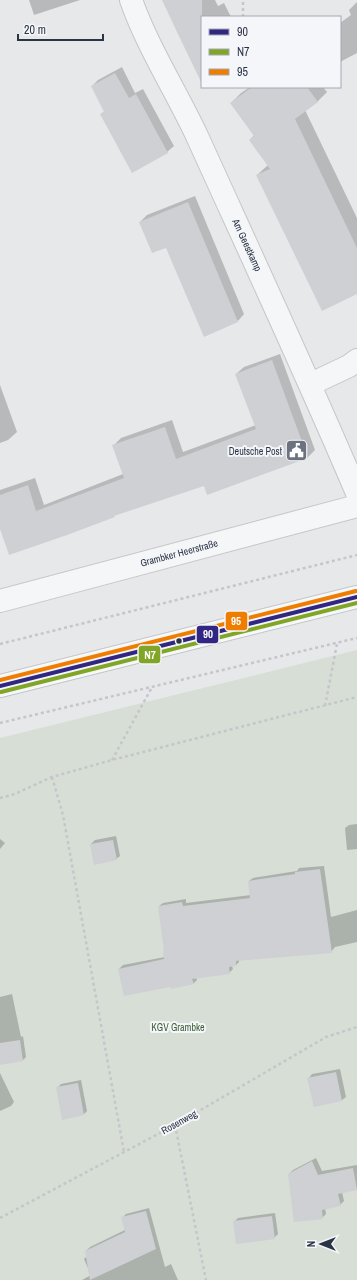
<svg xmlns="http://www.w3.org/2000/svg" width="357" height="1280" viewBox="0 0 357 1280" font-family="'Archivo Narrow',sans-serif">
<rect width="100%" height="100%" fill="#e6e8ea"/>
<path fill="#d6ded6" d="M357,650V1280H0V738Z"/>
<path fill="#0003" d="M29,0H80L34,15Z
M185,0H215L218,6L224,3L231,17H202V51Z
M357,2V53L340,62V23L351,15L349,10Z
M122,67L135,93L143,89L174,146L167,152L101,114L105,111L92,86L98,80Z
M250,87H323L327,92L317,102L305,110L357,218V293L257,175L268,165L250,140L254,135L231,103L241,93Z
M195,196L244,314L238,321L166,246L140,222L147,215Z
M280,354L315,450L308,457L208,494L204,484L0,526V490L35,478L44,505L123,474L114,445L121,438L172,420L183,452L256,425L236,374L244,367Z
M0,385L17,432L8,440L0,443Z
M357,824V849L347,850L345,828L349,825Z
M116,836L120,856L116,859L91,844L95,840Z
M0,839L5,843L0,849Z
M324,866L331,917L357,910V942L335,947L331,952L239,960V962L236,965L232,966L233,969L229,973L196,977L197,980L193,984L171,986L119,969L123,965L165,957V950L159,906L163,903L186,899V903L251,895L249,881L253,878L297,871L299,868Z
M12,994L21,1037L23,1036L26,1057L23,1060L0,1064V997Z
M340,1069L346,1097L342,1100L314,1106L309,1078L312,1074Z
M0,1073L14,1102L11,1106L0,1111Z
M81,1080L87,1111L83,1115L57,1088L61,1084Z
M316,1158L322,1171L357,1165V1189L342,1192L344,1201L340,1205L325,1208L326,1214L322,1218L289,1174L293,1170Z
M149,1208L165,1267L171,1264L178,1280H82L91,1275L84,1259L87,1256L86,1251L90,1247L125,1230L122,1218L126,1214Z
M275,1213L278,1234L274,1238L234,1222L238,1218Z"/>
<path fill="#ced0d3" d="M162,0H202V84L177,32Z
M115,73L129,98L136,94L168,153L132,173L100,114L104,112L91,86Z
M252,87H307L318,102L295,119L357,248V294L322,311L256,175L270,169L249,140L254,136L230,103Z
M188,202L238,322L204,337L166,248L152,253L139,222Z
M272,360L308,458L207,495L204,486L114,516L115,517L67,535L9,555L0,529V495L28,485L36,511L124,478L112,445L165,427L176,459L256,429L235,374Z
M113,840L117,860L94,865L90,844Z
M320,869L332,953L236,961V966L229,967L230,974L192,979L194,984L171,989L170,987L124,996L118,969L164,959L163,951H164L158,906L182,902L183,906L250,898L248,881L295,874V872Z
M20,1040L23,1061L0,1065V1043Z
M336,1072L342,1101L314,1107L307,1078Z
M78,1083L84,1115L62,1120L56,1087Z
M312,1161L318,1175L353,1168L357,1190L338,1194L341,1206L322,1210L323,1219L294,1222L288,1174Z
M146,1211L156,1249L90,1280L85,1251L125,1232L121,1217Z
M272,1216L275,1239L236,1244L233,1221Z"/>
<g fill="none" stroke-linecap="round" stroke-linejoin="round">
<defs>
<path id="minor" d="M131,0C148,48 176,91 197,136C251,255 306,373 357,493
M311,384L349,366L357,360
M0,601L357,506"/>
<path id="major" d="M0,686L357,597"/>
</defs>
<use href="#minor" stroke="#c4c6c8" stroke-width="24"/>
<use href="#major" stroke="#c2c5c8" stroke-width="24"/>
<path stroke="#c5c6ca" stroke-width="2.5" stroke-dasharray="3 3" stroke-linecap="butt" d="M243,17V0
M0,644L357,555
M325,706L337,644
M0,723L357,638
M112,760L151,689
M52,777L63,815L124,1152
M0,798L15,794L52,777L112,760L357,697
M175,1125L206,1280
M0,1218L175,1125L326,1037L357,1027"/>
<use href="#minor" stroke="#f5f6f7" stroke-width="22"/>
<use href="#major" stroke="#f8f8f8" stroke-width="22"/>
<defs>
<path id="bus-1" d="M0,686L357,597"/>
<path id="bus-2" d="M1,692L357,603"/>
<path id="bus-3" d="M0,680L356,591"/>
</defs>
<use href="#bus-1" stroke="#f4f6f9" stroke-width="7"/>
<use href="#bus-2" stroke="#f4f6f9" stroke-width="7"/>
<use href="#bus-3" stroke="#f4f6f9" stroke-width="7"/>
<use href="#bus-1" stroke="#312783" stroke-width="4"/>
<use href="#bus-2" stroke="#80a527" stroke-width="4"/>
<use href="#bus-3" stroke="#ef7d00" stroke-width="4"/>
</g>
<defs>
<symbol id="civic-square" viewBox="-11 -11 22 22"><rect x="-9" y="-9" width="18" height="18" rx="4" fill="#6c737f" stroke="#f4f6f9"/><path d="M-.6-6.5H3V-4.5H.6V-3L4-1V1h2V6H-6V1h2V-1L-.6-3ZM-1.2 2.5V6h2.4V2.5Z" fill="#fff"/></symbol>
</defs>
<g fill-rule="evenodd">
<use href="#civic-square" x="284" y="438" width="25" height="25"/>
</g>
<circle fill="#2b3445" stroke="#f4f6f9" stroke-width="1.5" cx="179" cy="641" r="3.5"/>
<g text-anchor="middle" dominant-baseline="central" stroke-width="4" stroke-linejoin="round" paint-order="stroke">
<g font-size="10" fill="#2b3445" stroke="#f4f6f9">
<text transform="translate(247 245) rotate(65)">Am Geestkamp</text>
<text transform="translate(179 553) rotate(-15)">Grambker Heerstraße</text>
<text transform="translate(179 1122) rotate(-29)">Rosenweg</text>
</g>
<g font-size="10" fill="#2b3445" stroke="#f4f6f9" text-anchor="end">
<text x="282" y="451">Deutsche Post</text>
</g>
<g font-size="10" fill="#3f6138" stroke="#f4f6f9">
<text x="178" y="1027">KGV Grambke</text>
</g>
</g>
<g stroke="#f4f6f9" stroke-width="1.5">
<rect x="225" y="611" width="23" height="20" rx="4" fill="#ef7d00"/>
<rect x="196" y="625" width="23" height="19" rx="4" fill="#312783"/>
<rect x="138" y="645" width="23" height="19" rx="4" fill="#80a527"/>
</g>
<g font-size="11" text-anchor="middle" font-weight="bold" fill="#fff">
<text x="236" y="625">95</text>
<text x="208" y="638">90</text>
<text x="150" y="659">N7</text>
</g>
<rect x="201" y="16" width="140" height="72" fill="#f4f6f9" stroke="#a4a8b1"/>
<rect x="209" y="29" width="20" height="6" fill="#312783" stroke="#a4a8b1"/>
<text x="237" y="36" font-size="12" fill="#2b3445">90</text>
<rect x="209" y="49" width="20" height="6" fill="#80a527" stroke="#a4a8b1"/>
<text x="237" y="56" font-size="12" fill="#2b3445">N7</text>
<rect x="209" y="69" width="20" height="6" fill="#ef7d00" stroke="#a4a8b1"/>
<text x="237" y="76" font-size="12" fill="#2b3445">95</text>
<g transform="translate(321 1244) rotate(270)" stroke="#f4f6f9" stroke-width="3" paint-order="stroke">
<path d="M0-3L7 15L0 10L-7 15Z" fill="#2b3445"/>
<text y="-6" font-size="11" font-weight="bold" text-anchor="middle" fill="#2b3445">N</text>
</g>
<path d="M18 34v6h85v-6" fill="none" stroke="#2b3445" stroke-width="2"/>
<text x="24" y="34" font-size="12" fill="#2b3445" stroke="#f4f6f9" stroke-width="3" paint-order="stroke">20 m</text>
</svg>
